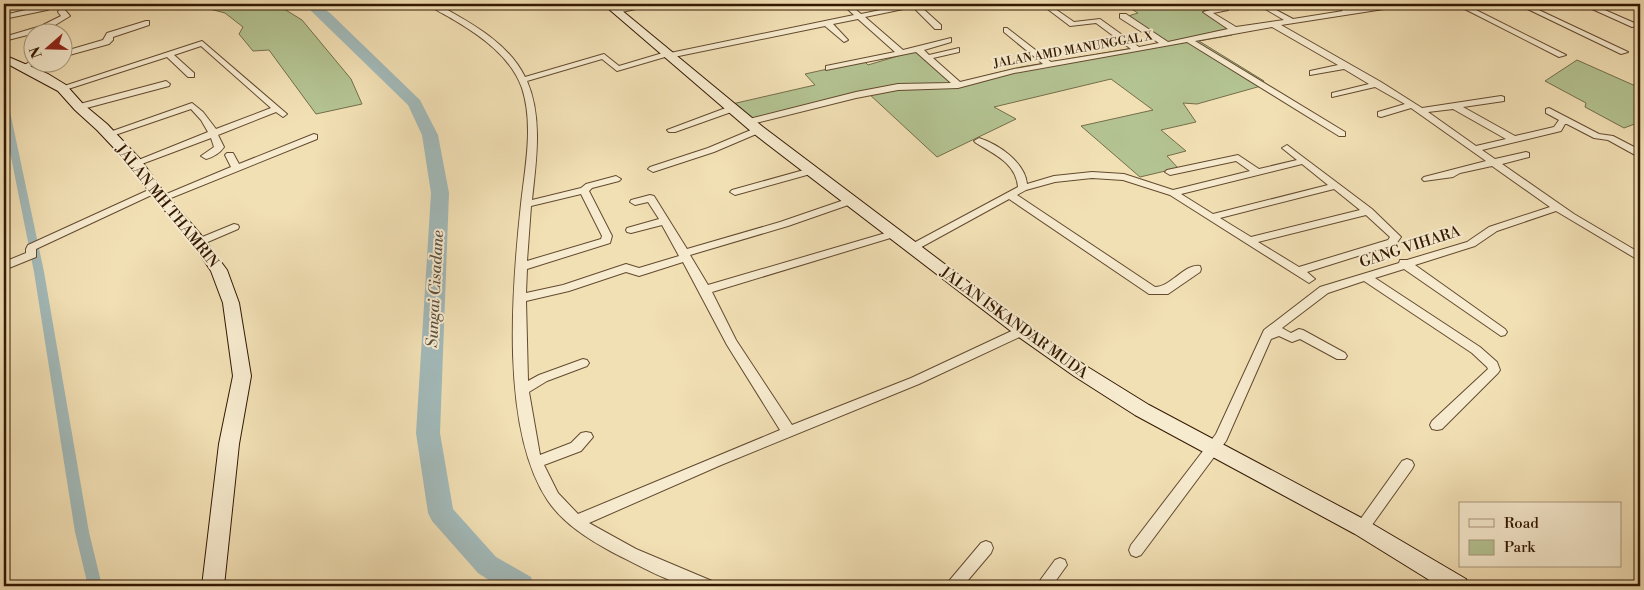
<svg xmlns="http://www.w3.org/2000/svg" width="1644" height="590" viewBox="0 0 1644 590" font-family="'Libre Bodoni',serif">
<rect width="100%" height="100%" fill="#f2e0b5"/>
<filter id="stains"><feTurbulence type="fractalNoise" baseFrequency=".004" numOctaves="4"/><feColorMatrix values="0 0 0 0 .2 0 0 0 0 .09 0 0 0 0 .02 0 0 0 .5 -.17"/></filter>
<radialGradient id="worn" r=".72"><stop offset=".6" stop-color="#630" stop-opacity="0"/><stop offset="1" stop-color="#630" stop-opacity=".3"/></radialGradient>
<path fill="#b4c392" stroke="#746e4a" d="M191,4H276L302,20L351,79L362,104L316,114L269,50L253,51L239,34L243,27L225,13Z
M1123,4H1194L1235,29L1232,35L1199,41L1264,81L1261,86L1197,104L1183,103L1196,122L1161,130L1186,151L1167,156L1178,168L1140,177L1081,126L1153,110L1111,79L994,107L1016,119L937,157L868,93L753,121L732,104L815,85L805,74L864,61L868,65L918,50L956,83L1021,67L1163,43L1125,17L1138,13Z
M1577,60L1640,88V122L1624,128L1585,107L1586,103L1545,81Z"/>
<g fill="none" stroke-linecap="round" stroke-linejoin="round">
<path fill="#a2baba" fill-rule="evenodd" d="M4,99L8,102L44,272L89,532L102,586H88L75,532L34,272L5,127Z"/>
<path fill="#a2baba" fill-rule="evenodd" d="M304,4H318L330,13L420,100L438,135L449,193L440,433L453,509L496,557L531,577L534,586H498L478,573L432,521L428,513L416,433L431,193L422,135L408,105Z"/>
<defs>
<path id="street" d="M52,4H62L47,10L4,19V15Z
M428,4H437C469,22 508,42 525,77L604,54L619,66L666,52L670,53L854,15L842,4H849L861,14L910,4H922L920,6L941,25V29H935L913,7L865,17L903,50L951,38V42L924,50L929,55L959,48V52L933,58L960,82L1014,69L1043,64L1004,32V28H1007L1051,62L1131,49L1096,23L1070,26L1041,4H1048L1074,22L1100,19L1139,47L1159,43L1120,18V14H1126L1168,42L1228,29L1203,12L1225,6H1228V10L1213,13L1236,27L1284,20L1257,4H1265L1293,19L1343,11L1332,4C1341,4 1347,10 1354,9C1372,8 1389,4 1406,4L1403,6L1281,25L1381,82L1422,108L1501,96L1504,97V101L1463,107L1515,136L1554,127L1559,120L1546,113V109L1549,108L1599,134L1613,136L1640,150V157L1637,156L1608,140L1594,138L1567,124H1565L1561,131L1482,150L1495,159L1526,152L1529,153V157L1502,164L1574,214L1640,253V261L1556,211L1497,231L1475,246L1415,265L1505,329L1507,332L1505,335L1501,336L1404,269L1375,278L1480,347L1497,362L1500,370L1498,373L1442,429L1437,430L1432,429L1430,425L1432,421L1488,369L1487,367L1472,353L1364,281L1328,293L1282,328L1291,333L1299,329L1303,330L1345,353L1347,356L1345,359H1337L1300,339L1292,342L1279,336L1271,339L1226,441L1141,555L1136,557L1131,555L1129,550L1131,545L1216,434L1264,330L1320,287L1399,263L1400,260H1407L1467,242L1489,227L1550,207L1492,166L1460,173L1453,177L1424,181L1422,179L1424,177L1486,161L1411,108L1381,117L1378,116V112L1405,104L1375,87L1332,97V93L1369,84L1344,69L1310,75V71L1338,65L1272,27L1195,41L1345,132V136H1339L1187,42L1014,73L958,88L898,90L856,98L748,125L745,124V120L856,92L898,84L951,83L916,52L826,70V66L895,52L858,19L833,24L848,40L844,42L825,26L669,58L665,57L617,71L602,59L527,81C543,118 536,162 532,200L581,188L586,184L616,176L621,179L619,181L592,188L589,191L612,236L610,243L527,269L526,293L563,285L626,264L639,268L679,256L662,225L631,233L627,232L626,230L627,228L659,219L648,202L635,205L630,202L631,200L650,195L654,196L687,249L780,222L850,198L854,199L855,201L854,203L788,226L690,255L708,285L889,232H897L898,234L897,236L712,292L736,340L792,425L911,378L1018,328H1026L1028,331L1026,334L919,384L721,465L589,523L636,549L712,581L715,586C707,587 696,588 688,586C666,581 634,563 612,552C588,539 564,524 548,501C500,429 512,288 521,204C525,167 534,125 522,88C511,57 481,36 454,20C446,15 435,10 428,4ZM1453,109L1506,139L1476,146L1428,112ZM581,194L602,236L601,239L527,261L531,206ZM683,262L727,345L780,430L578,514L558,493L544,465L581,451L593,437L591,433L586,432L581,433L571,443L540,455L529,392L547,381L587,366L589,363L587,360L583,359L539,375L528,381L526,301L569,291L626,272L639,276Z
M644,4H659L617,13L613,11Z
M1070,4H1078L1080,6L1076,8Z
M1455,4H1464L1566,55L1559,57Z
M1517,4H1526L1628,52L1621,54Z
M1581,4H1591L1639,25L1632,27Z
M59,10H65L70,16L47,30L4,41V37L41,26L61,16L58,12Z
M146,21H149V25L113,37V40L109,44L62,57V52L103,40L107,33Z
M202,41L287,114L283,117L276,112L218,135L224,147C220,153 213,157 206,159L201,156L214,147L211,138L139,165H133L131,163L208,132L201,120L191,109L112,136H106L104,134L192,103L203,112L216,129L271,108L201,46L174,55L194,73V77H188L167,57L65,90L62,91L58,88Z
M32,61L42,62L24,69L20,67Z
M166,81L170,84L169,86L79,110L75,107L76,105Z
M731,106L735,109L734,111L675,132H669L667,130Z
M758,127L761,128V132L714,152L656,171L653,172L648,169L650,167L708,148Z
M314,134L317,135V139L166,200L162,201L157,198L231,167L225,155L227,153H233L239,164Z
M979,138C998,144 1025,162 1027,184L1054,176L1092,172L1124,174L1173,190L1250,171L1236,161L1170,175L1165,172L1167,170L1238,155L1259,169L1297,160L1282,148L1287,145L1372,209L1401,237L1396,244L1307,272L1315,279L1309,283L1170,195L1123,180L1092,178L1055,182L1026,190L1017,195L1155,287C1171,287 1185,263 1200,266L1201,269L1200,272L1168,294H1149L1009,199L916,250H908L907,248L908,246L1018,187C1016,163 994,154 976,143L974,141ZM1302,164L1328,185L1213,214L1181,194ZM1334,189L1360,210L1251,237L1220,218ZM1366,215L1390,237L1388,240L1299,267L1258,242Z
M811,168L814,169V173L735,195L730,192L732,190Z
M155,187L158,188L160,190L158,192L36,249V257L4,270V262L26,253V249L28,245Z
M234,224L238,225L239,227L238,229L203,244L199,245L194,242L195,240Z
M1407,459L1412,461L1414,465L1412,469L1367,532L1362,534L1357,532L1355,528L1357,524L1402,461Z
M986,541L991,543L993,548L991,553L963,586H947L949,581L981,543Z
M1060,558L1065,560L1067,565L1052,586H1036L1055,560Z"/>
<path id="secondary" d="M603,4H614L763,127L1028,327L1086,366L1149,405L1369,522L1466,579L1469,586H1439L1355,534L1135,415L1074,376L1016,335L753,133Z
M4,55L48,74L66,85L83,104L107,124L141,160L160,187L201,235L227,270L239,303L251,376L239,444L224,586H202L219,444L233,376L223,303L211,271L191,241L150,193L131,166L97,130L75,110L58,91L4,62Z"/>
</defs>
<use href="#street" stroke="#634a2f" stroke-width="2"/>
<use href="#secondary" stroke="#331802" stroke-width="2"/>
<use href="#street" fill="#f7ebcf" fill-rule="evenodd"/>
<use href="#secondary" fill="#f7ebcf" fill-rule="evenodd"/>
</g>
<g text-anchor="middle" dominant-baseline="central" stroke-width="4" stroke-linejoin="round" paint-order="stroke">
<g font-size="12" fill="#331802" stroke="#f7ebcf">
<text transform="translate(1073 50) rotate(-10)">JALAN AMD MANUNGGAL X</text>
</g>
<g font-size="15" fill="#331802" stroke="#f7ebcf">
<text transform="translate(167 206) rotate(51)">JALAN MH THAMRIN</text>
<text transform="translate(1410 247) rotate(-18)">GANG VIHARA</text>
<text transform="translate(1014 323) rotate(36)">JALAN ISKANDAR MUDA</text>
</g>
<g font-size="16" font-style="italic" fill="#5a5142" stroke="#f7ebcf">
<text transform="translate(435 289) rotate(-87)">Sungai Cisadane</text>
</g>
</g>
<rect width="1644" height="590" fill="none" stroke="#f2e0b5" stroke-width="20"/>
<rect x="5" y="5" width="1634" height="580" fill="none" stroke="#331802" stroke-width="2.5"/>
<rect x="10" y="10" width="1624" height="570" fill="none" stroke="#331802"/>
<rect x="1459" y="502" width="162" height="65" fill="#f7ebcf" stroke="#a9977d"/>
<rect x="1469" y="519" width="25" height="8" fill="#f7ebcf" stroke="#a9977d"/>
<text x="1504" y="528" font-size="15" fill="#331802">Road</text>
<rect x="1469" y="540" width="25" height="15" fill="#b4c392" stroke="#a9977d"/>
<text x="1504" y="552" font-size="15" fill="#331802">Park</text>
<g transform="translate(48 48) rotate(250)"><circle r="24" fill="#f7ebcf" stroke="#a9977d"/>
<path d="M0-4L9 19L0 12L-9 19Z" fill="#8f2418"/>
<text y="-8" font-size="14" font-weight="bold" text-anchor="middle" fill="#331802">N</text>
</g>
<rect width="100%" height="100%" filter="url(#stains)"/>
<rect width="100%" height="100%" fill="url(#worn)"/>
</svg>
